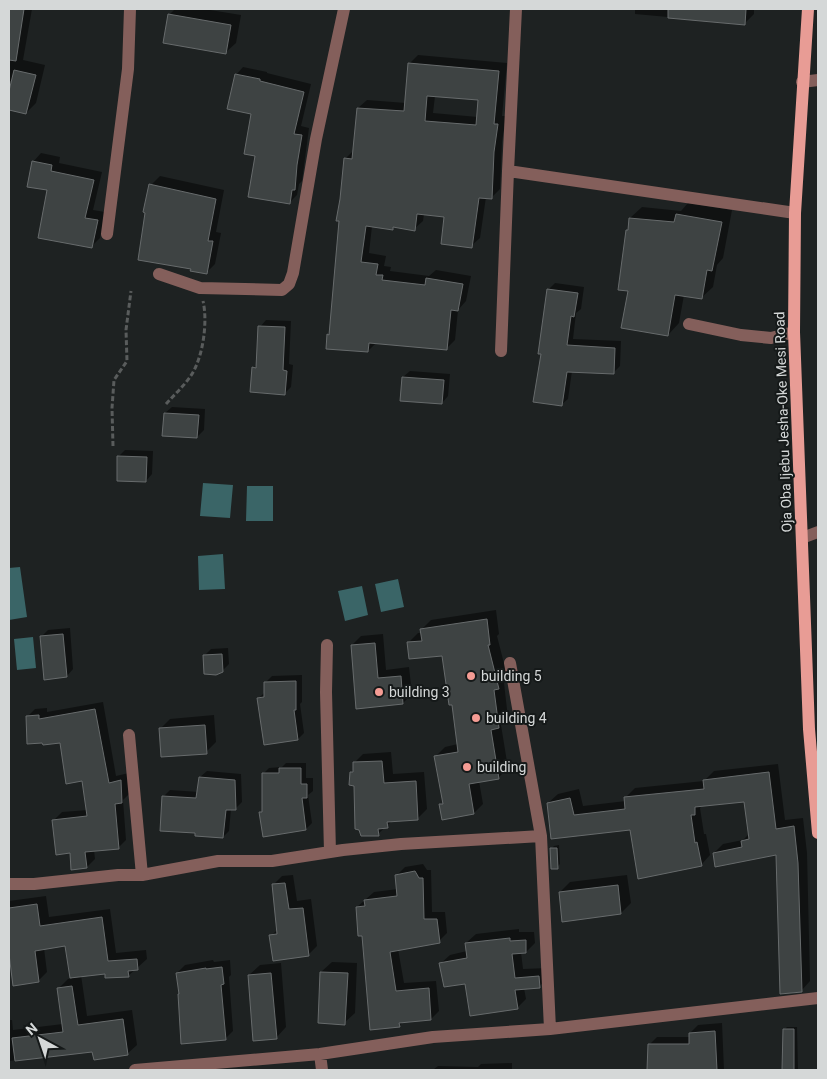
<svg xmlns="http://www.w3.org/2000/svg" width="827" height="1079" viewBox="0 0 827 1079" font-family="Roboto,sans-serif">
<rect width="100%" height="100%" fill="#1e2222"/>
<path fill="#3a6567" d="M203,483L233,485L230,518L200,516Z
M247,486H273V521H246Z
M223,554L225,589L199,590L198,556Z
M20,567L27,617L9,620V568Z
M398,579L404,607L381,612L375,584Z
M362,586L368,615L345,621L338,591Z
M33,637L36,668L17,670L14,639Z"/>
<path fill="#0007" fill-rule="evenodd" d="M9,9H32L23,60L45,65L36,103L26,113L9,109V96L12,81H9Z
M175,9H204L241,15L236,43L225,53L169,15Z
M635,9H754V14L744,24L635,14Z
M418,55L507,63L502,116H506L502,142L500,189L491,198L486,197L480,238L471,246L446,216L424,214L423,221L414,229L372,226L369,253L386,256L384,266L391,267L390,271L429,276L436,270L471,276L466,301L458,310L455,340L446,349L377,342L368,351L328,335L331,333L345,159L354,150L358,108L367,100L406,103L409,64ZM435,96L479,99L478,117L433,113Z
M243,67L267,72V73L311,84L301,126L309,128L302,181L299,184L297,195L289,203L257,155L253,113L236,75Z
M41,153L60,157L59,163L102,172L93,210L105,212L100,238L92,246L49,189L33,162Z
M160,176L224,190L216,232L221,233L215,264L206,273L151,185Z
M688,203L732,210L723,258L717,265L713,287L701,298L684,295L679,323L668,335L629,290L627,230L629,228L630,218L642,207L681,211Z
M555,283L584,287L581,309L576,313L573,339L621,341L620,366L613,373L572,371L568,399L561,405L543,353L548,290Z
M266,320L291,321L289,364L293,365L291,387L284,394L253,368L258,364L260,327Z
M410,371L450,374L448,396L442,403L403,377Z
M172,407L205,409L204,430L197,437L165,413Z
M125,450L153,451L152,474L146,481L118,457Z
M496,610L499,634L497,636L508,679L504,683L508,718L501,725L508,768L498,778L479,781L483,804L474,813L440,805L444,802L436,756L445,747L458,744L453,703L444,654L408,643L418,633H422V629L431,620Z
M70,628L73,669L67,676L41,637L48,630Z
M383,634L386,670L409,667L412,694L403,703L358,707L352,645L361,636Z
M228,648L229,664L222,671L204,656L211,649Z
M302,675V702L300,704L304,733L298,739L259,698L266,691V682L272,676Z
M103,702L116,776L129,773L130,793L123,800L126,840L118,848L94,850L95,859L87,867L71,852L54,820L62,812L88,810L83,780L61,741L27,717L35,709L47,708V712Z
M214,715L216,742L206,752L160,729L170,719Z
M391,752L393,774L424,772L427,809L418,818L393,820L378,834L351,772L354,769V763L363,754Z
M286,763H306V778H313V791L308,795L312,823L306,829L264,835L261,813L264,810L263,774L269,768L282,767Z
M778,764L785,820L803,818L807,853L810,981L801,991L777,853H714L723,844L743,840L749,834L745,801L703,805L700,808L704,834H706L710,855L701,865L631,829L552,838L548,803L558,794L579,789L583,806L626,801V797L635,788L704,781L714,771Z
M207,771L241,774L242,802L235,809H231L229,831L223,837L196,832L163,797L170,790L199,792L200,777Z
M559,845L560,864L557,867L551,849L554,846Z
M423,864L427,870H431L432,912H445L447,933L439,941L398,949L404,983L436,981L439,1011L431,1019L404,1021L399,1026L363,935L357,907L374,892L398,889L397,875L405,867Z
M293,875L297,901L311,899L317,946L308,955L271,936L278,929L273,885L282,876Z
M627,875L631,903L621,913L560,892L570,882Z
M46,896L49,917L110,909L116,953L146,950L147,959L128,976L106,972L81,975L87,1016L132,1010L137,1045L127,1054L93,1051L9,1061V1020H12L13,1030L63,1024L58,989L68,979H72L66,945L44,948L47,972L38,981L14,984L9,944V901Z
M519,929V932H534L535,943L526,952H521L523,969L548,968V977L539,987L524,988L526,999L517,1008L467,982L440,964L450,955L467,951L466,943L476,934Z
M213,960L214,962L230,960L231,975L229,977L233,1031L225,1039L179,994L177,973L185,965Z
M332,962L357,963L355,1013L344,1023L321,972Z
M281,963L286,1027L276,1038L249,975L260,965Z
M722,1023L724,1070H649V1045L657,1037H690V1033L698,1025Z
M787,1027H797L798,1070H781L783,1067L784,1030Z
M512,1063V1070H425L434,1069L438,1066L478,1067L481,1064Z"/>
<path fill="#3e4343" stroke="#676b6c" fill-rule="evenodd" d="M9,9H24L16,61L9,60Z
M668,9H746L745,25L668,18Z
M168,14L231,25L226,54L163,43Z
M408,63L499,71L494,124H498L494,152L492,199L479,198L472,248L441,244L444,217L417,214L415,231L393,227V230L366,226L361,262L378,264L376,275H383L382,280L425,285L426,278L463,284L458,311L451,310L447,350L369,343L368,352L326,349L327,334L329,335L339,221H336L340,199L344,158L352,159L357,108L404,111ZM427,96L478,100L476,125L425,121Z
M14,70L36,75L26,114L9,110V91Z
M235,74L260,79V81L304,92L294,134L302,135L297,165L295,190H292L290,204L248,197L255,156L244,154L251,114L227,109Z
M32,161L52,165L51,171L94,180L85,218L98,220L92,248L38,238L47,190L27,187Z
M149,184L216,199L208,241H213L207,274L190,271L191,269L138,260L145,213L143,212Z
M676,214L722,222L712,271L707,270L702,299L675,295L668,336L621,328L628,291L618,290L626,230H628L629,218L674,222Z
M547,289L578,293L574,317L571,316L567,345L615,348L614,374L567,372L562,406L533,402L541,354H538Z
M258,326L285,327L283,370L287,371L285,395L250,392L252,367L256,368Z
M402,377L444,380L442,404L400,401Z
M164,413L199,415L197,438L162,436Z
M117,456L147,457L146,482L117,481Z
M487,619L490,645H488L499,689L494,690L499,728L491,730L499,779L469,784L474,814L442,820L439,804H443L434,756L458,752L452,705H449L442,656L409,659L407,642L422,641L420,629Z
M63,634L67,677L44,680L40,636Z
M375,643L378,678L401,676L403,704L356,709L351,645Z
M222,654L223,672L216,675L204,674L203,655Z
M296,681V710H294L298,740L264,745L257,698L264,697V682Z
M95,709L109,783L121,780L122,803L115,804L119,849L85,852L87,868L71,870L70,853L56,855L52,820L87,816L82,781L66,784L60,743L43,745L42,743L27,744L26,716L39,715V719Z
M205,725L207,754L161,757L159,728Z
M382,761L384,783L416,781L418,820L387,822L388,828L378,829L379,836H361L359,830L355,829L354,786L349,785L350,772H353V762Z
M279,768H301V784H307V798H302L306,830L263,837L259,812H262V773H279Z
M769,772L776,829L794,826L798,863L802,992L780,994L776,855L715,867L713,853L742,847L741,841L749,839L744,802L695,807V815H691L695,843L697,842L702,866L638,879L630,830L551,839L547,803L570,798L574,815L625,809L624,797L704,789L703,780Z
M199,777L235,780L236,810H226L223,838L195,836V833L160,831L162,796L196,798Z
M550,848H557L558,869H551Z
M415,871L419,878H423L424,919H437L440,943L390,952L396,991L429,988L431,1020L399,1023L400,1027L370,1030L362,936H358L356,907L365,906L364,900L397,896L395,875Z
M285,883L289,909L303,908L309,956L273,961L269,935L277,934L272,884Z
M618,885L621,914L562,922L559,892Z
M37,904L40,926L102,917L108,961L137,959L138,970L128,971L129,977L105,978V974L70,978L65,946L35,951L39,982L13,986L9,954V908Z
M510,938V941L526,940V953L512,954L515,978L539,976L540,988L515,990L518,1009L470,1016L465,984L444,987L439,963L467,958L465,943Z
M222,967L224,984L221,985L226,1040L181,1044L178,994H179L176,973L206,968V969Z
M320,972L348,973L345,1025L318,1023Z
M271,973L277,1039L253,1041L248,975Z
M72,986L78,1025L123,1019L128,1055L94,1060L92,1052L15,1061L12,1038L63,1032L57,988Z
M783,1029H794V1070H782Z
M715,1031L717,1070H647L648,1044H689V1033Z"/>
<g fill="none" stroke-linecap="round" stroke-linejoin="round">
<path stroke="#595c5c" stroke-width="3" stroke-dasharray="5 2.5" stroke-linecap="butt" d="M166,404C174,395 183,387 190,377C203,359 208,322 203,301
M113,446L112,408L114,380L127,361L126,330L131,291"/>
<path stroke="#845f5b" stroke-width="12" d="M516,9L508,171L795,213
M802,82L818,80
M107,234L128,69L130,9
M159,274L200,288L282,290L289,284L293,273L316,139L344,9
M689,324L741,335L771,338L794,332
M501,351L508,171
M802,538L818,532
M327,645L326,692L330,852
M510,663L541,836
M129,735L142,875
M9,884H34L118,875H142L218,861H272L343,850L401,844L541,836L550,1029
M320,1054L322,1070
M135,1070L320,1054L433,1037L550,1029L818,998"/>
<path stroke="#e89c95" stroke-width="12" d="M808,9L795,213L794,332L809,729L818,833"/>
</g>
<g fill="#f59c94" stroke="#151919" stroke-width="2">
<circle cx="471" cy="676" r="5"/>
<circle cx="379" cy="692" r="5"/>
<circle cx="476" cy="718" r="5"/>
<circle cx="467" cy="767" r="5"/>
</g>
<g text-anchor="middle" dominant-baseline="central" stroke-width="4" stroke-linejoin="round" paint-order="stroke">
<g font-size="14" fill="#d5d8d8" stroke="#151919">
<text transform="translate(783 422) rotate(-92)">Oja Oba Ijebu Jesha-Oke Mesi Road</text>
</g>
<g font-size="14" fill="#d5d8d8" stroke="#151919" text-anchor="start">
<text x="481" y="676">building 5</text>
<text x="389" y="692">building 3</text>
<text x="486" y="718">building 4</text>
<text x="477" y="767">building</text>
</g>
</g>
<rect width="827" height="1079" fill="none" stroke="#d5d8d8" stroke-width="20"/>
<g transform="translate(40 1039) rotate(320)" stroke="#151919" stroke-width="4" paint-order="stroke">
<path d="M0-4L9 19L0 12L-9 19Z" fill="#d5d8d8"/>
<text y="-8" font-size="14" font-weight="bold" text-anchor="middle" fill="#d5d8d8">N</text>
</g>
</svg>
